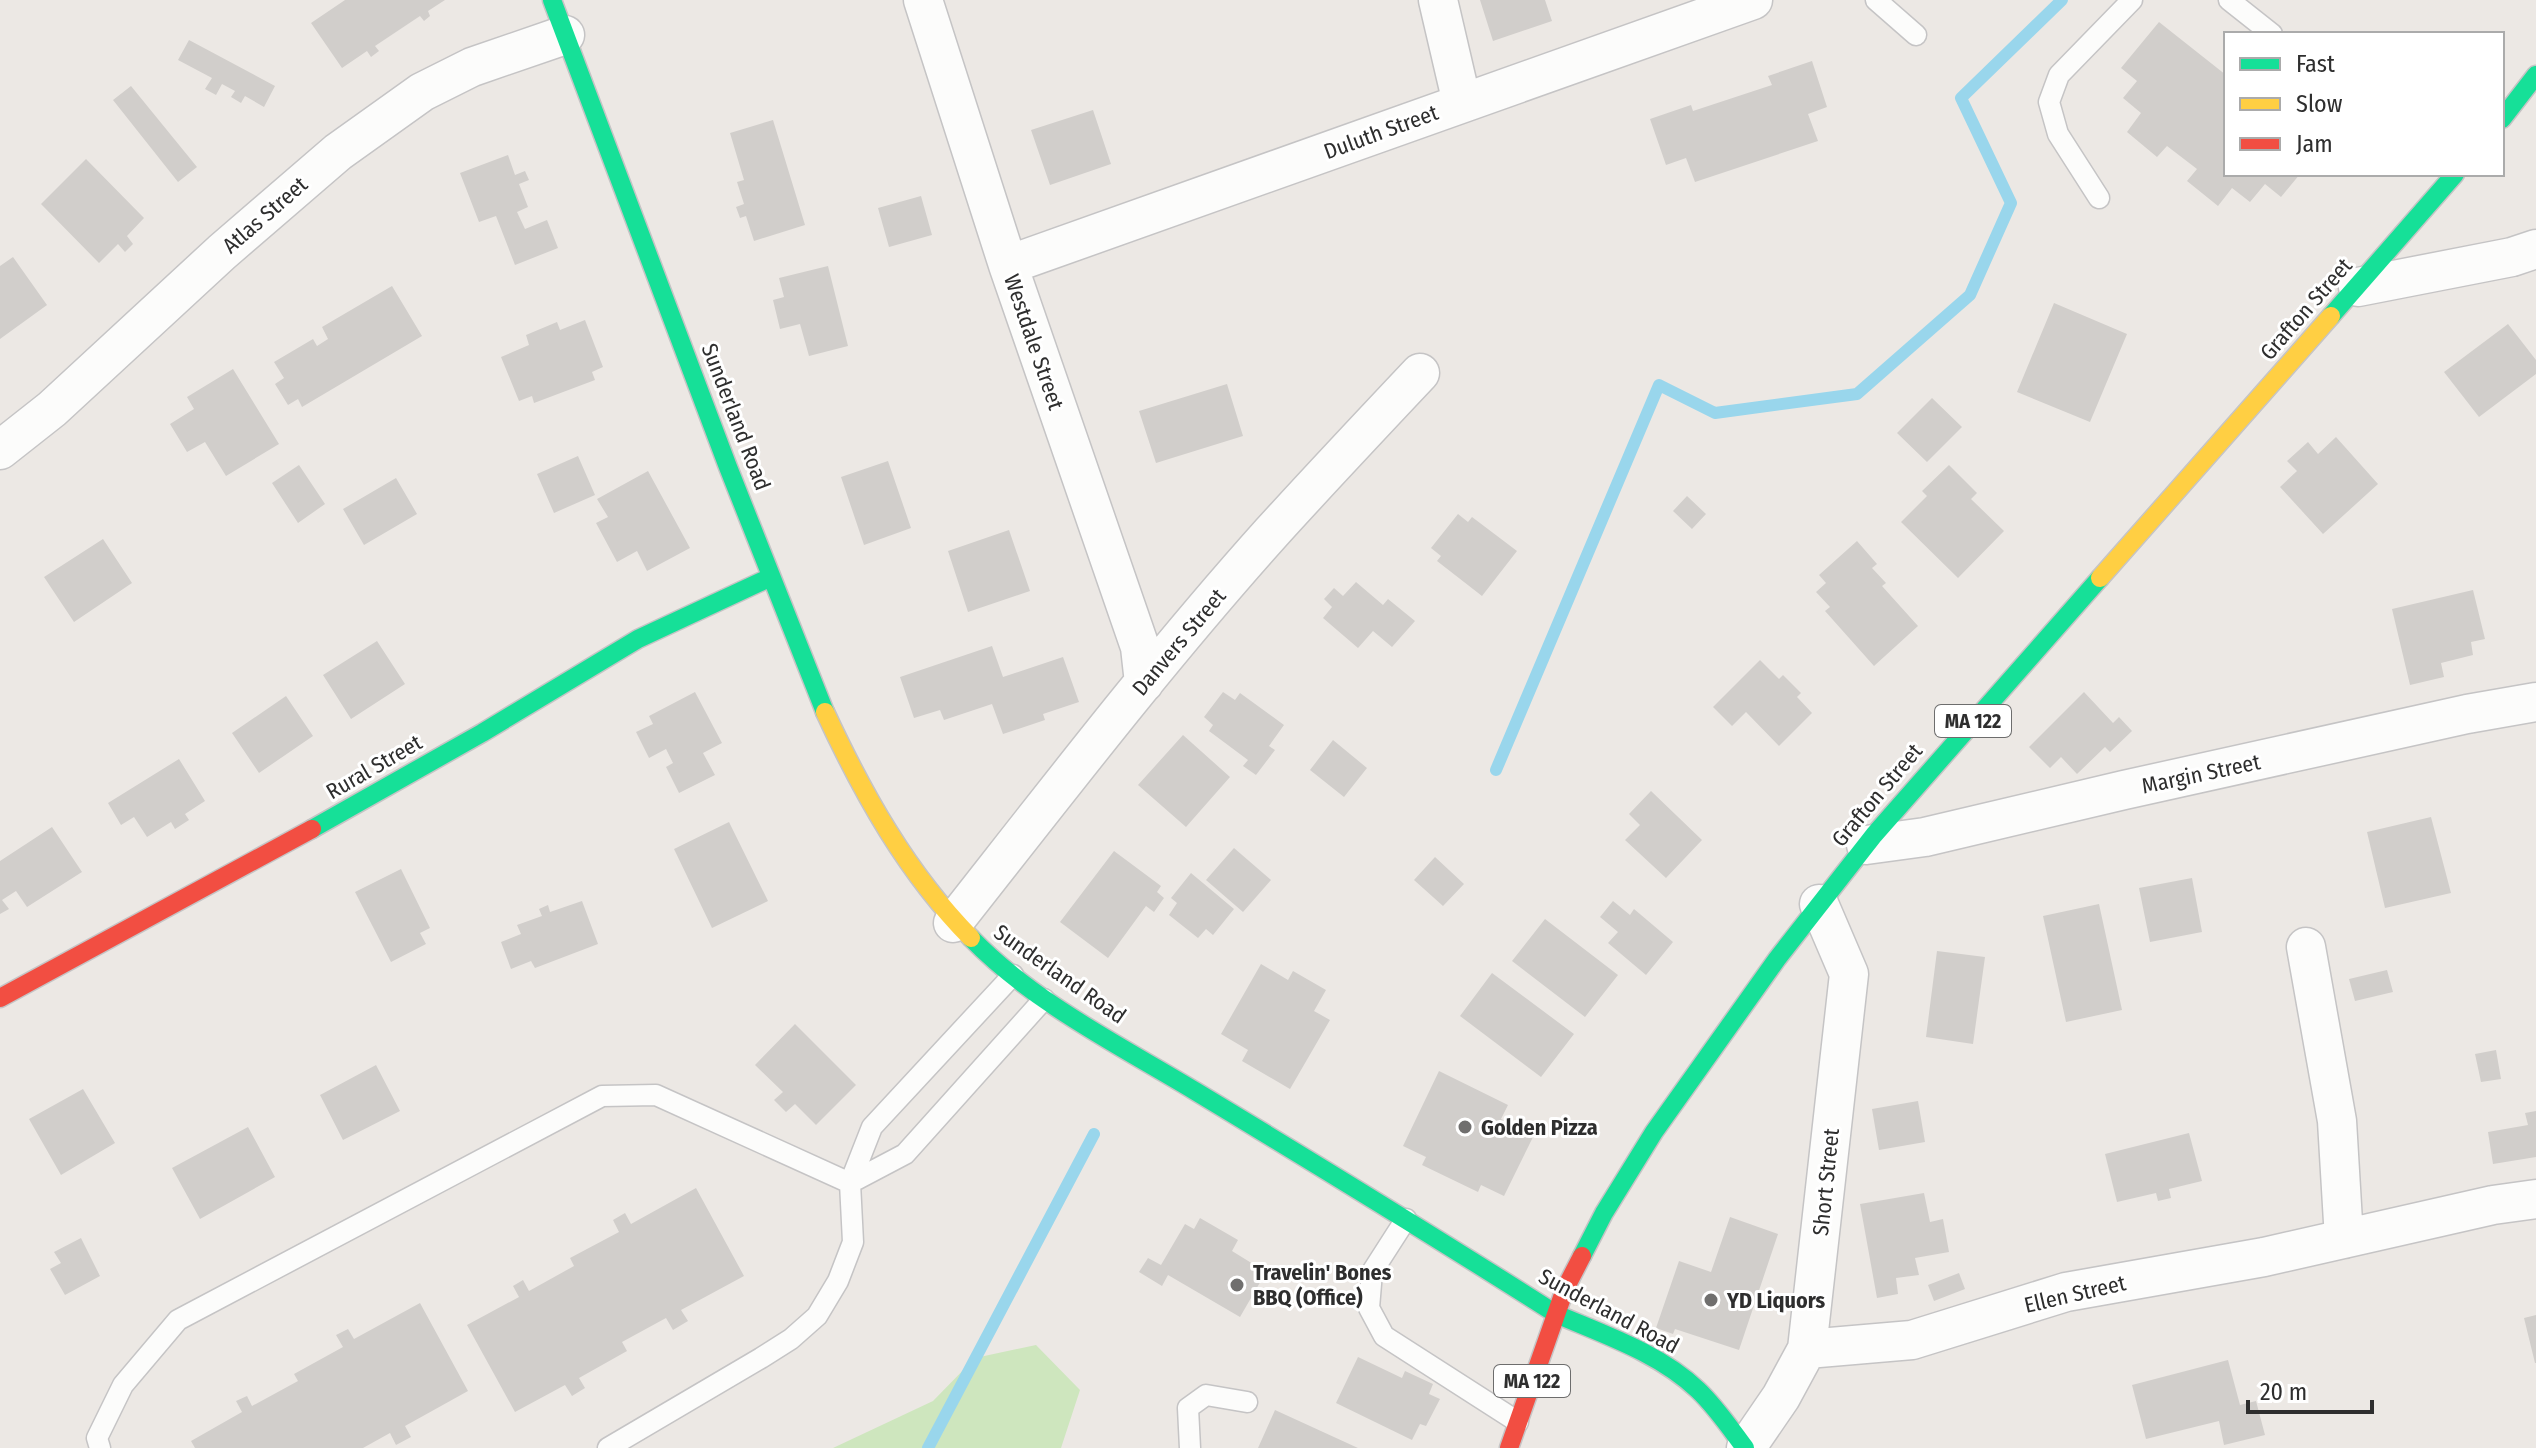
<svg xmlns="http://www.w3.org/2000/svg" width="2536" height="1448" viewBox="0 0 2536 1448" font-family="'Fira Sans Condensed',sans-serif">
<rect width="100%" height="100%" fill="#ece8e4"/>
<path fill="#cee6be" d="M1036,1345L1080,1390L1061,1448H833L933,1401L975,1358Z"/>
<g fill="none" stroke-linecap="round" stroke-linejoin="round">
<path stroke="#99d6ec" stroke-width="12" d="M1496,770L1659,385L1715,413L1857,394L1970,295L2011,203L1961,98L2062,0
M928,1448L1094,1134"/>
</g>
<path fill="#d1cecb" d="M345,0H445L428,11L430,16L424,21L420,16L375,46L379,51L371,57L367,51L342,68L311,23Z
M1480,0H1545L1552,21L1493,41Z
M2159,22L2226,75V174H2300L2281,197L2265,184L2250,202L2232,188L2218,206L2187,181L2197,169L2167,146L2157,157L2127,132L2141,113L2123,98L2137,81L2121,68Z
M189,40L275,86L264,107L245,96L241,103L231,97L235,91L222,84L216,95L205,89L212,78L178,60Z
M1812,61L1827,107L1808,114L1818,141L1695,182L1686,158L1666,165L1650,119L1691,105L1693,111L1772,85L1768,76Z
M131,86L197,167L178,182L113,100Z
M1093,110L1111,164L1050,185L1031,130Z
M773,120L805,225L754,241L746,216L740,218L736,207L744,204L737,182L744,180L730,133Z
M508,155L515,175L525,171L529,180L519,184L528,207L517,212L525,229L547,220L558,248L515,265L496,216L479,222L460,173Z
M86,159L144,218L127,236L133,244L125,252L118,244L99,263L41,204Z
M921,196L932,235L889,247L878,208Z
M13,257L47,305L0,339V266Z
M828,266L848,346L809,356L800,324L780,329L773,300L784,297L779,278Z
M392,286L422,336L302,407L298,399L288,405L275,384L284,378L274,362L313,339L317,346L328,339L322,327Z
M2054,303L2127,334L2090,422L2017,392Z
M585,320L603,367L592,372L595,380L534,403L532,396L519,401L501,357L529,345L526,335L557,322L560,330Z
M2508,324L2536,360V374L2479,417L2444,372Z
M233,369L279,444L226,476L205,442L187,452L170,424L194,409L187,397Z
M1227,384L1243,436L1156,463L1139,411Z
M1932,398L1962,427L1927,462L1897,433Z
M2336,437L2378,484L2323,534L2280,487L2297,471L2287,461L2308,442L2318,454Z
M578,456L595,495L554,513L537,474Z
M888,461L911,528L864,545L841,477Z
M299,465L325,504L298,523L272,483Z
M1949,465L1977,493L1971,499L2004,531L1958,578L1901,522L1927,496L1922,491Z
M648,471L690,548L647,571L637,551L617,562L596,523L608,517L597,499Z
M396,478L417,514L364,545L343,509Z
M1687,496L1706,514L1692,529L1673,511Z
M1458,514L1468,522L1472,517L1517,551L1482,596L1437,561L1441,556L1431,548Z
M1009,530L1030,591L968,612L948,551Z
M103,539L132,583L74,622L44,577Z
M1857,541L1877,564L1872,568L1886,583L1882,586L1918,626L1874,666L1825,611L1830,607L1816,592L1826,583L1819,575Z
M1356,582L1383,605L1388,599L1415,621L1392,647L1373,631L1358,648L1323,618L1332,607L1324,599L1334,588L1343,596Z
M2473,590L2485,639L2471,642L2473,655L2441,663L2444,677L2410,685L2392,609Z
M377,641L405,684L351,719L323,675Z
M992,646L1003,677L1063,657L1079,702L1043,714L1045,720L1003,734L992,704L944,720L940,710L914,718L900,677Z
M1760,660L1779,679L1783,675L1801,693L1797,697L1812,713L1779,746L1746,712L1732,726L1713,707Z
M695,692L722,743L703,753L715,775L679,793L666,767L673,763L666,749L649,758L636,732L653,724L649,716Z
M1223,692L1235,700L1240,693L1284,725L1269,746L1275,750L1256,775L1243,766L1248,760L1209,731L1213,725L1204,717Z
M2084,692L2113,723L2119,717L2132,731L2110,752L2105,747L2077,774L2061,757L2050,768L2029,747Z
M286,696L313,736L259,773L232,733Z
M1183,735L1230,777L1186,827L1138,785Z
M1333,740L1367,768L1344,797L1310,770Z
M179,759L205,801L185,814L189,820L175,829L171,822L147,837L134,817L121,825L108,803Z
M1651,791L1702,840L1666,878L1625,840L1640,825L1629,814Z
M2431,817L2451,893L2385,908L2367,832Z
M729,822L768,901L712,928L674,849Z
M52,827L82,872L27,907L16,891L2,900L9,909L0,914V861Z
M1234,848L1271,880L1243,912L1206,880Z
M1114,851L1161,886L1157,892L1164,898L1154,912L1146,906L1108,958L1060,922Z
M1435,857L1464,884L1443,906L1414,880Z
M401,869L430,928L420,933L426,944L391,962L355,892Z
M1191,873L1234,909L1213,935L1206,929L1198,938L1169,915L1177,903L1171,898Z
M2192,878L2202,932L2150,942L2139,888Z
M582,901L598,944L535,968L531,961L511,969L501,942L521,934L517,925L542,916L539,909L548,905L550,912Z
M1613,901L1630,915L1634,909L1673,942L1646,975L1608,943L1618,932L1600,917Z
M2099,904L2122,1010L2066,1022L2043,916Z
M1545,919L1618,975L1585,1017L1512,961Z
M1937,951L1985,957L1973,1044L1926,1037Z
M1261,964L1288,980L1293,971L1326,990L1314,1011L1330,1020L1290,1089L1242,1061L1248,1050L1221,1034Z
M2387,970L2393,992L2355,1001L2349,979Z
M1492,973L1574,1034L1541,1077L1460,1016Z
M795,1024L856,1085L816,1125L795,1104L786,1112L774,1100L783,1092L755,1065Z
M2496,1050L2501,1079L2481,1082L2475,1054Z
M376,1065L400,1111L343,1140L320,1095Z
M1439,1071L1508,1105L1501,1119L1534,1135L1504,1196L1481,1185L1478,1192L1422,1165L1426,1157L1403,1146Z
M83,1089L115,1143L61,1175L29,1119Z
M1918,1101L1925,1142L1879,1150L1872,1109Z
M2536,1111V1157L2493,1164L2488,1132L2528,1125L2525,1113Z
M248,1127L275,1177L200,1219L172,1168Z
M2189,1133L2202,1181L2169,1189L2171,1198L2158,1201L2156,1193L2117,1202L2105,1154Z
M696,1188L744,1276L681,1310L688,1321L673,1330L666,1318L622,1342L627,1351L579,1378L585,1388L572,1396L565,1385L515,1412L467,1325L519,1297L513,1286L523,1280L529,1291L574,1266L570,1258L619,1232L613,1220L625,1213L631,1224Z
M1924,1193L1930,1222L1943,1219L1949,1252L1915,1258L1919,1275L1896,1278L1898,1294L1877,1298L1860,1204Z
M1730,1217L1778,1234L1739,1350L1675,1329L1673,1334L1656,1328L1679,1261L1711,1272Z
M1200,1218L1238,1240L1232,1251L1266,1272L1240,1317L1168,1275L1162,1286L1139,1272L1148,1258L1161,1265L1185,1224L1194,1229Z
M81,1238L100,1276L65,1295L50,1269L61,1263L54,1252Z
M1959,1273L1965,1289L1934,1301L1928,1285Z
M420,1303L468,1391L405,1426L411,1437L396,1445L390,1433L363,1448H195L191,1441L242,1412L236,1401L247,1396L252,1406L298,1381L294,1374L343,1347L336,1335L348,1329L354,1339Z
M2536,1315V1363H2535L2524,1318Z
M1358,1357L1402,1378L1405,1371L1433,1384L1429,1394L1440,1399L1426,1426L1420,1424L1412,1440L1336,1403Z
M2228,1360L2240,1405L2256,1401L2265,1435L2224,1445L2219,1421L2146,1439L2132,1385Z
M1275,1410L1358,1448H1258Z"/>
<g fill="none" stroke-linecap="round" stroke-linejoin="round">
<defs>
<path id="lane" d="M1876,0L1916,35
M2229,0L2272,34
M2099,198L2058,134L2049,102L2059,75L2132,0
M850,1183L905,1154L1044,999
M1406,1219L1372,1272L1369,1308L1384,1336L1518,1422
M100,1448L97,1438L123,1385L178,1320L602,1096L656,1095L850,1183
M608,1448L761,1358L791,1339L817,1316L838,1281L853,1242L850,1183L872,1127L1013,975
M1190,1448L1188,1408L1206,1395L1247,1402"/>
<path id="street" d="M923,0L1008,265L1140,647L1144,683
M1438,0L1462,103
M1008,265L1753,0
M2358,287L2512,257L2536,249
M0,450L52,409L222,252L338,152L422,92L472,67L565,35
M1866,845L1925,837L2124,790L2467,714L2536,702
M953,923C1057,791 1159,658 1271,533C1320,479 1370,426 1420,373
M2306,947L2337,1121L2344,1239
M1807,1349L1912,1340L2066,1292L2264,1257L2493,1205L2536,1199
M1746,1448L1781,1397L1807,1349L1849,974L1819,904"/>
<path id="fast" d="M552,0L728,467L825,712
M2502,119L2536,75
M2331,316L2455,174
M312,829L482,733L638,639L771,577
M971,938C1034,1003 1119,1045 1195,1091C1316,1164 1437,1238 1556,1314
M1582,1256L1604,1213L1654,1132L1777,959L1874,835L2100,578
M1556,1314C1605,1335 1659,1353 1698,1390C1716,1407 1730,1428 1745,1448"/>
<path id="slow" d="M2100,578L2331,316
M825,712C863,794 907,873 971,938"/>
<path id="jam" d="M0,998L312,829
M1509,1448L1565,1289L1582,1256"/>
</defs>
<use href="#lane" stroke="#c5c4c5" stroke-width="23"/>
<use href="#street" stroke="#c5c4c5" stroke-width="41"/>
<use href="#fast" stroke="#c5c4c5" stroke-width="21"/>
<use href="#slow" stroke="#c5c4c5" stroke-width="21"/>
<use href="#jam" stroke="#c5c4c5" stroke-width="21"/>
<use href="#lane" stroke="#fcfcfb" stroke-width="20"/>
<use href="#street" stroke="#fcfcfb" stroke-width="38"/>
<use href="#fast" stroke="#16e098" stroke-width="18"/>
<use href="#slow" stroke="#ffcf43" stroke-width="18"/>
<use href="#jam" stroke="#f24e42" stroke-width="18"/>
</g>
<g fill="#706f6e" stroke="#fff" stroke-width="3">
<circle cx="1465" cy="1127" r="8"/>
<circle cx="1237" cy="1285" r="8"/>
<circle cx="1711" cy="1300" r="8"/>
</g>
<g text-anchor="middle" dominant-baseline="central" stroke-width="6" stroke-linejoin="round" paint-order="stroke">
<g fill="#fff" stroke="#6d6d6d" stroke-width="2">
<rect x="1935" y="705" width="76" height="32" rx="6"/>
<rect x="1494" y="1365" width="76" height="32" rx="6"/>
</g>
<g font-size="20" font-weight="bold" fill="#2e2e2e">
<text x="1973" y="721">MA 122</text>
<text x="1532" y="1381">MA 122</text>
</g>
<g font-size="22" fill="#2e2e2e" stroke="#fff">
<text transform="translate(1381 132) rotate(-20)">Duluth Street</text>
<text transform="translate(265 215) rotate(-41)">Atlas Street</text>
<text transform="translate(2306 309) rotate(-49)">Grafton Street</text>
<text transform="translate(1034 342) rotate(71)">Westdale Street</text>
<text transform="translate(736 417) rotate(69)">Sunderland Road</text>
<text transform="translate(1179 642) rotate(-50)">Danvers Street</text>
<text transform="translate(374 767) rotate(-30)">Rural Street</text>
<text transform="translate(2201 774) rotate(-12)">Margin Street</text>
<text transform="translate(1877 795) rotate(-50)">Grafton Street</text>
<text transform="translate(1060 974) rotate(35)">Sunderland Road</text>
<text transform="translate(1826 1182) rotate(-84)">Short Street</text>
<text transform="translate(2075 1294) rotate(-13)">Ellen Street</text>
<text transform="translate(1609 1311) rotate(28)">Sunderland Road</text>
</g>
<g font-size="22" font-weight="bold" fill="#2e2e2e" stroke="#fff" text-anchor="start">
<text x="1481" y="1127">Golden Pizza</text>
<text x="1253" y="1272">Travelin' Bones<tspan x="1253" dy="25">BBQ (Office)</tspan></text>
<text x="1727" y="1300">YD Liquors</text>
</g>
</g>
<rect x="2224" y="32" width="280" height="144" fill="#ffffff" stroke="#ababab" stroke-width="2"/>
<rect x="2240" y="58" width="40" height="12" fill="#16e098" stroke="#ababab" stroke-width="2"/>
<text x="2296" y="72" font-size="24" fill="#2e2e2e">Fast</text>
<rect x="2240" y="98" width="40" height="12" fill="#ffcf43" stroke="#ababab" stroke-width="2"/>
<text x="2296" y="112" font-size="24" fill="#2e2e2e">Slow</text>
<rect x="2240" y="138" width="40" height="12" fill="#f24e42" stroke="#ababab" stroke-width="2"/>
<text x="2296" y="152" font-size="24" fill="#2e2e2e">Jam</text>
<path d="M2248 1400v12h124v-12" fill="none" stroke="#2e2e2e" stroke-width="4"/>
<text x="2260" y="1400" font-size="24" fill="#2e2e2e" stroke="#ffffff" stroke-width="6" paint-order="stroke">20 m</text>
</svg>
